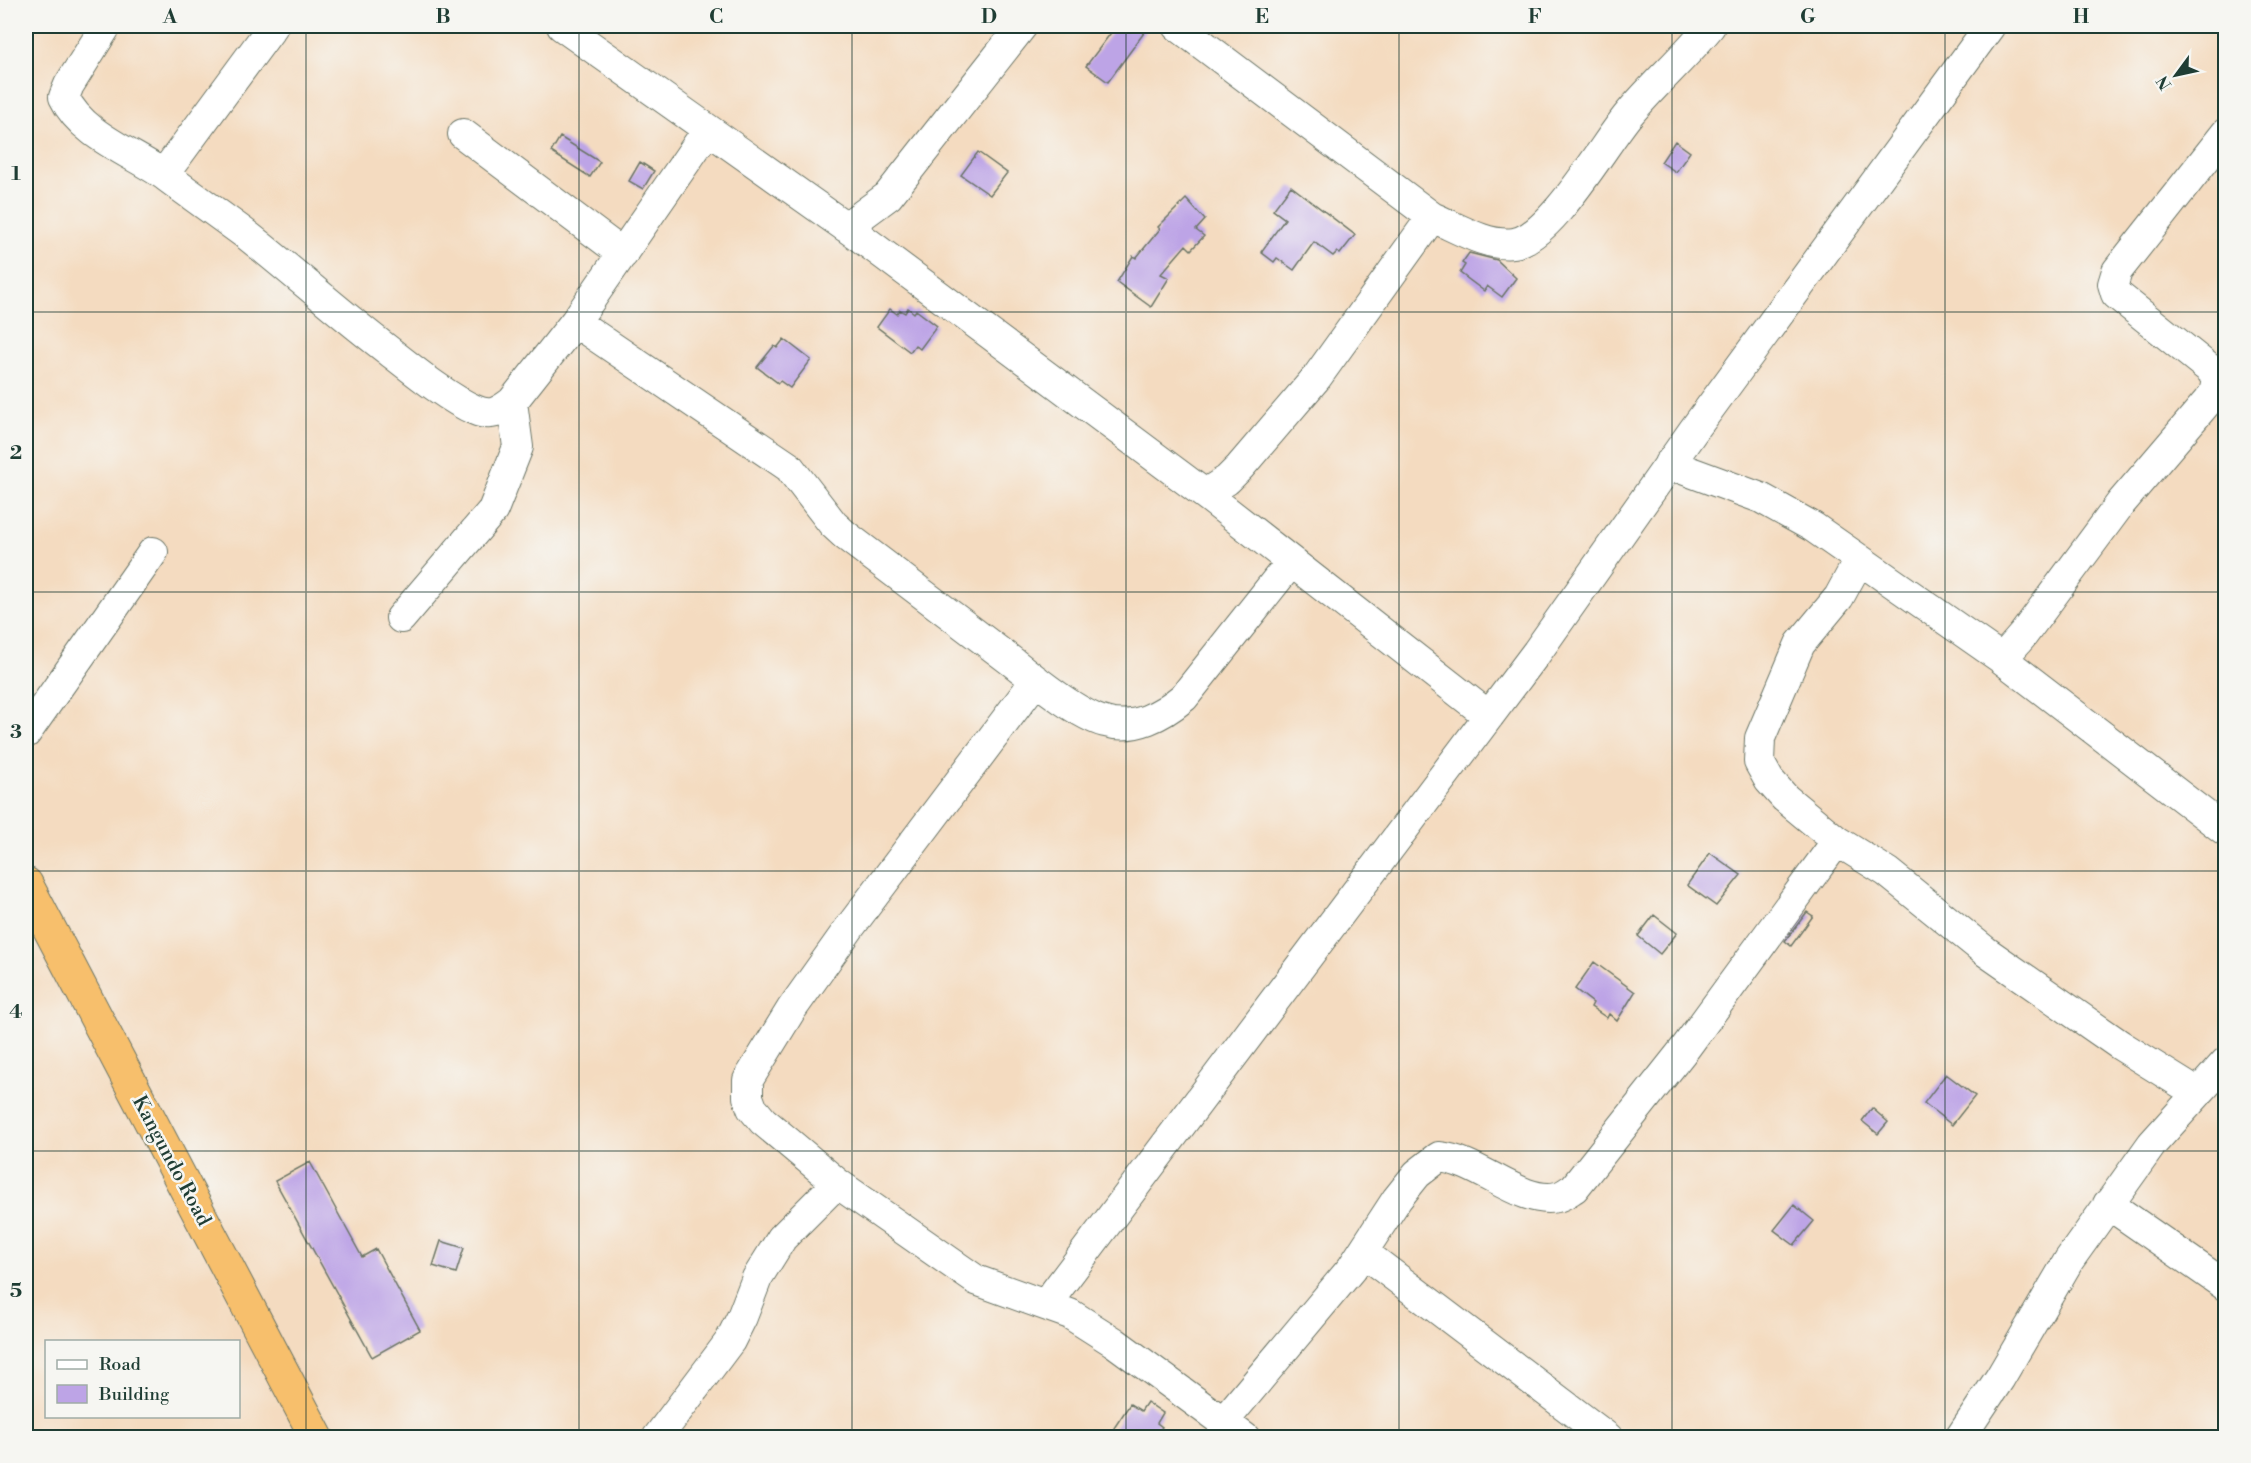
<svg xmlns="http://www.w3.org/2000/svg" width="2251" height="1463" viewBox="0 0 2251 1463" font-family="'Libre Bodoni',serif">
<rect width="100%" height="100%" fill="#f6f6f2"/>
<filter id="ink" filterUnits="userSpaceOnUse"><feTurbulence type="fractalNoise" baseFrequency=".0167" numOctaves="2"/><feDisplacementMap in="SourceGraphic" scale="12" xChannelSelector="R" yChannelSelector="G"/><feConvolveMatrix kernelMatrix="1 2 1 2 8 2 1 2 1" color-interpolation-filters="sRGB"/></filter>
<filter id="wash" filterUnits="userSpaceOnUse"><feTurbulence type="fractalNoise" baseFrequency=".008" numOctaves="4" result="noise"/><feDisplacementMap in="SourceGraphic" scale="24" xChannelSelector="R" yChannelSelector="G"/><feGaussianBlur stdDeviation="1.35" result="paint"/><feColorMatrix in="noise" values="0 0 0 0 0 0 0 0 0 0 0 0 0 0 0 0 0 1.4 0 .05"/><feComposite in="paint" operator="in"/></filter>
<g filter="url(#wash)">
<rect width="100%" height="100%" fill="#f4dbc0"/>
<g id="blocks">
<path fill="#bda4e6" d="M1116,26H1149L1108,82L1086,66Z
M560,137L600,162L590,177L551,152Z
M1675,141L1690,152L1676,172L1661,162Z
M978,152L1007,173L990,195L961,175Z
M640,162L654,171L643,189L629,181Z
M1291,186L1355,235L1340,254L1337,252L1333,256L1314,242L1294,270L1277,258L1274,262L1261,252L1285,219L1273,210Z
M1186,199L1205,220L1196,230L1204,236L1191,250L1186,245L1161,274L1169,278L1151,307L1117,282L1133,256L1136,258L1160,229L1158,227Z
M1469,253L1497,260L1516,278L1502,297L1487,286L1484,291L1460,273L1465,265L1462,263Z
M908,308L914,313L916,310L937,326L920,349L915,345L910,352L877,327L890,309L897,314L900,310L905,313Z
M784,339L811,360L790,388L780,381L778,383L757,367L774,346L777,348Z
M1710,853L1741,875L1716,906L1687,885Z
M1807,912L1813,916L1791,946L1785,941Z
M1654,915L1677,933L1660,954L1638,936Z
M1594,962L1635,992L1617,1021L1609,1014L1607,1018L1591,1007L1593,1003L1575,989Z
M1946,1074L1975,1096L1952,1125L1924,1103Z
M1872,1108L1888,1122L1878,1134L1862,1121Z
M310,1162L362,1257L376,1249L420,1330L372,1357L275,1181Z
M1794,1205L1814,1221L1794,1245L1774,1230Z
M441,1241L464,1248L456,1273L433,1266Z
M1147,1402L1163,1413L1157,1423L1162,1427L1155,1437H1127L1114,1428L1130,1404L1141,1411Z"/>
</g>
</g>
<g filter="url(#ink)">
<use href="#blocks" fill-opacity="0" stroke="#6a7465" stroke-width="1.5"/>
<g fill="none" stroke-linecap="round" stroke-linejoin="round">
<defs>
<path id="minor" d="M106,26L69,85L64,97C82,136 134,153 167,177C194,197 221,216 248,236C296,274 340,314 389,351C412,369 449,399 475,410C491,417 499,412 512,402L575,322L707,131
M562,26L860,237L1210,498L1489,716
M1178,26L1432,217L1317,377L1240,467L1227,480L1205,494
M463,134L623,254
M164,174L273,26
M1432,217C1456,227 1487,247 1514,243C1551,238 1605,142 1629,114C1655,83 1685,57 1710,26
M846,227L888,196L1022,26
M575,322L789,467L833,524L845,535C900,577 955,618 1010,660C1033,678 1078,715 1105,722C1135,731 1162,715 1184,697L1291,562
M1669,464L1761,498L1813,527L2002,659L2226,831
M1859,560L1839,597L1800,644L1760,738L1759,762L1769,780L1785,798L1837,841L1887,872L1985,951L2120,1045L2197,1093
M401,618L493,510L518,447L512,402
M2002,659L2023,635L2121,503L2214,394L2217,380L2211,370L2116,294L2113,284L2117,271L2226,133
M26,733L153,552
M837,1183L763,1121L752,1108L748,1097V1080L791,1010L850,927L1036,680
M2108,1204L2226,1286
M1364,1253L1608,1438
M1046,1304L1537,652L1693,431L1990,26
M1224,1421L1352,1268L1397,1199L1417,1174L1439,1157C1478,1160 1521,1205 1557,1197C1563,1196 1569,1191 1574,1188L1686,1047L1837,841
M657,1438L730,1341L742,1317L757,1278L782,1238L837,1183L976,1280L1070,1314L1114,1342L1245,1438
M1960,1438L2000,1378L2069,1260L2152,1144L2226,1062"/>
<path id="highway" d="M26,884L317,1438"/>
</defs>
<use href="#minor" stroke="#6a7465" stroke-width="32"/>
<use href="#highway" stroke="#6a7465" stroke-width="35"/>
<use href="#minor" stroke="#fff" stroke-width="30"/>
<use href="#highway" stroke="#f7bf6c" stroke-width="33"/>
</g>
</g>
<path fill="none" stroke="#1f3d34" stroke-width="1.5" stroke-opacity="0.55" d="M306,26V1438M579,26V1438M852,26V1438M1126,26V1438M1399,26V1438M1672,26V1438M1945,26V1438M26,312H2226M26,592H2226M26,871H2226M26,1151H2226"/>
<g text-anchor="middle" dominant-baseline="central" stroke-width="5" stroke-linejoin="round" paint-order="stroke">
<g font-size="20" fill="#1f3d34" stroke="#f6f6f2">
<text transform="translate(171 1161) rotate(62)">Kangundo Road</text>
</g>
</g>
<rect width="2251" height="1463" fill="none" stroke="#f6f6f2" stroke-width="66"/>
<rect x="45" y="1340" width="195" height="78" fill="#f6f6f2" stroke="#a0aca6" stroke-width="1.5"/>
<rect x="57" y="1360" width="30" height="9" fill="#ffffff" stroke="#a0aca6" stroke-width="1.5"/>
<text x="99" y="1370" font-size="18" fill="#1f3d34">Road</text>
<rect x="57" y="1385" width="30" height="18" fill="#bda4e6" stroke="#a0aca6" stroke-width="1.5"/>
<text x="99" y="1400" font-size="18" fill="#1f3d34">Building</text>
<g transform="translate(2176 75) rotate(237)" stroke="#f6f6f2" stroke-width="4.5" paint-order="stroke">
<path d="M0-4.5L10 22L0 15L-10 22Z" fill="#1f3d34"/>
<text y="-9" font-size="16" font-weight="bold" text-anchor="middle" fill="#1f3d34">N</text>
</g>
<rect x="33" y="33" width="2185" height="1397" fill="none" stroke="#1f3d34" stroke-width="2"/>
<g font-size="20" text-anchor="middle" font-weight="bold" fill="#1f3d34">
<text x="170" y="23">A</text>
<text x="443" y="23">B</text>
<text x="716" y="23">C</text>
<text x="989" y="23">D</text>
<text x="1262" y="23">E</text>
<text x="1535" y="23">F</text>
<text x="1808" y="23">G</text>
<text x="2081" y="23">H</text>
<text x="16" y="180">1</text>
<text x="16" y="459">2</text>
<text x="16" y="738">3</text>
<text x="16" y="1018">4</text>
<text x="16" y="1297">5</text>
</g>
</svg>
